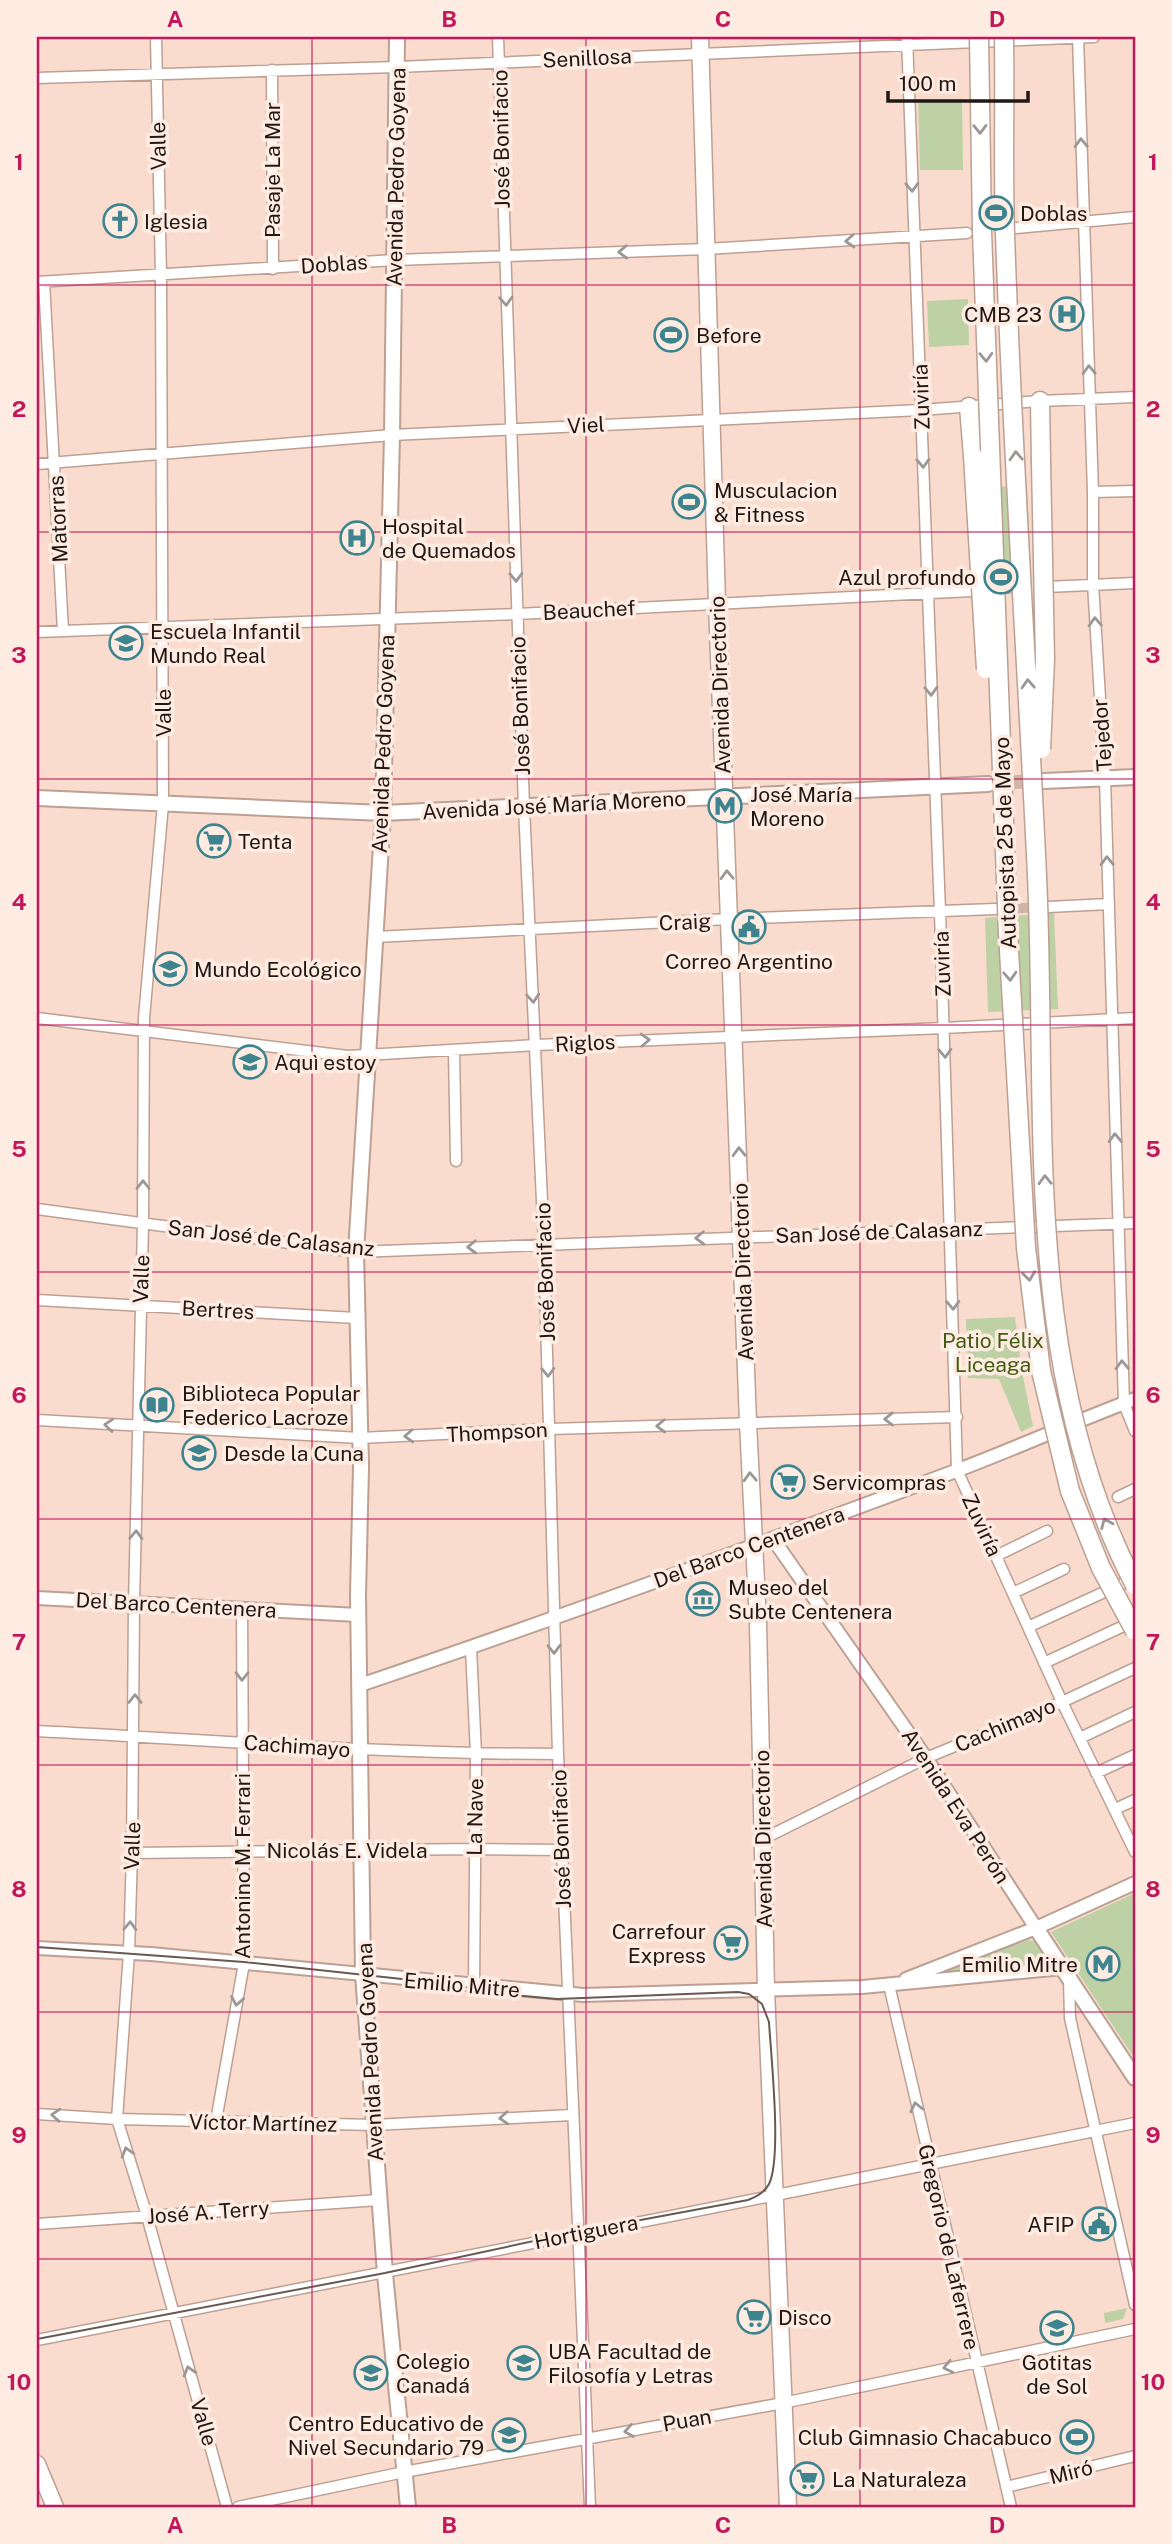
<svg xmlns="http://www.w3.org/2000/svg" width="1172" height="2544" viewBox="0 0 1172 2544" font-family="'Public Sans',sans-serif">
<rect width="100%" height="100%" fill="#fadcce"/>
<path fill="#bdd1a5" d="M918,99H962L963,170H920Z
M968,299L969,345L929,347L927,301Z
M1027,484L1031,579L990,581L986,488Z
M1054,913L1058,1009L988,1012L985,918Z
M1015,1317L1022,1372L1033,1426L1021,1432L999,1379L968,1378L966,1319Z
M1135,1893V2059L1051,1932Z
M1029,1940L1038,1942L1045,1959L1041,1964L904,1981Z
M1127,2308L1123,2319L1105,2323L1104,2313Z"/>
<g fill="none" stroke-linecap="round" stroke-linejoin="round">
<path stroke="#cfb5a9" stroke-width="10" stroke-dasharray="10 5" stroke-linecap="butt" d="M991,590L1046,587
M1003,909L1041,907"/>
<path stroke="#cfb5a9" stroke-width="14" stroke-dasharray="14 7" stroke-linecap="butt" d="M993,783L1042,781"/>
<defs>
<path id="minor" d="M156,37L161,276L163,804L144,1018L143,1224L134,1603L132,1853L129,1953L117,2119L147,2216L227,2507
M498,37L524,807L544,1245L558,1754L590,2507
M907,37L940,912L957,1470L1062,1702L1135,1852
M1078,37L1093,492V584L1105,779L1124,1404L1135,1431
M272,70L273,269
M37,78L397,67L1094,37
M1016,228L1135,217
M37,282L395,260L706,249L967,233
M44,282L63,631
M37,464L392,435L921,410L1040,401L1135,397
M1093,492L1135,491
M1046,587L1135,583
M37,632L517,614L972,591
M1048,907L1109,904
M375,937L729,919L995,909
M37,1018L348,1056L536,1045L944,1028L1135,1018
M454,1050L456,1161
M37,1209L356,1252L1135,1223
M37,1300L356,1318
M37,1420L360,1438L549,1429L957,1417
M1118,1497L1135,1489
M996,1556L1047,1531
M1013,1593L1064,1569
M1028,1627L1135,1578
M471,1648L476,1754L474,1987
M1044,1663L1132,1622
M37,1731C210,1740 384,1754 558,1754
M1080,1738L1135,1712
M1096,1773L1135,1755
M1115,1809L1135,1800
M763,1839L926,1758L1062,1702L1135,1668
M132,1853L474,1849L562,1850
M1069,1978L1070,2018L1135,2305
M889,1985L1011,2507
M37,2114L117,2119L374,2125L572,2115
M216,2121L244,1963L242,1608
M37,2224L379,2200
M37,2340C404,2271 769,2196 1135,2123
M1006,2487L1135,2456
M238,2507L404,2472L783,2403L1135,2329"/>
<path id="tertiary" d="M773,1539L926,1758L1036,1928
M37,1598L358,1615
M360,1685C559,1618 756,1545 953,1472C1014,1449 1074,1422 1135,1399
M37,1948L151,1954L583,1995L862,1987L1063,1968
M906,1979L1036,1928L1135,1883"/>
<path id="secondary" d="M397,37L392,435L383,813L356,1252L361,1467L358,1595L363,1974L385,2274L408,2507
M1044,781L1135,777
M37,798L383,813L988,784
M1036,1928L1135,2078"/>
<path id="primary" d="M700,37L717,603L748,1423L758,1622L766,1990L788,2507
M37,2464L55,2507"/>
<path id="motorway" d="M1040,401L1041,462
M969,407L973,456"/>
</defs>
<use href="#minor" stroke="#bca093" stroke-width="13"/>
<use href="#tertiary" stroke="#bca093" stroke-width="16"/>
<use href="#secondary" stroke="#bca093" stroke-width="18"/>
<use href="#primary" stroke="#bca093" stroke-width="19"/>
<use href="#motorway" stroke="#bca093" stroke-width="21"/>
<use href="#minor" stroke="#fff" stroke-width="10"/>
<use href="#tertiary" stroke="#fff" stroke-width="12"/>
<use href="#secondary" stroke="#fff" stroke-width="14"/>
<use href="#primary" stroke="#fff" stroke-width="16"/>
<use href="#motorway" stroke="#fff" stroke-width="18"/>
<path stroke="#695951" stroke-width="2" d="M37,1947L244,1962L439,1983L513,1995L557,1999L738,1992L749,1994L762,2004L769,2022C771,2056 782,2158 769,2184C765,2192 756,2197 748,2200L576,2232L385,2273L37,2339"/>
<defs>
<path id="motorway-bridge" d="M979,37L982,231L1008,933L1026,1248L1041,1371L1070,1491L1101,1568L1135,1631
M1004,37C1005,102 1003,168 1005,233C1012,448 1027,662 1037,876C1048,1113 1020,1368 1135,1585
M973,456L986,669
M1041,462L1045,659L1041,749"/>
</defs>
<use href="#motorway-bridge" stroke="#bca093" stroke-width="21" stroke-linecap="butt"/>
<use href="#motorway-bridge" stroke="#fff" stroke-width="18"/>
</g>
<defs><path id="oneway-chevron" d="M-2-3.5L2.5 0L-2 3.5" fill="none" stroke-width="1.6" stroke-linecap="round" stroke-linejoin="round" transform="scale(1.75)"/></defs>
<g stroke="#9c9795">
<use href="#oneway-chevron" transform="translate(980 129) rotate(89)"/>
<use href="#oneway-chevron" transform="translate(1081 143) rotate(-92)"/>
<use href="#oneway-chevron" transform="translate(912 187) rotate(88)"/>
<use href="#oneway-chevron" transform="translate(850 241) rotate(177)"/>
<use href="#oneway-chevron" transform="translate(623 252) rotate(178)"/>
<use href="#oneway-chevron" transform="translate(506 301) rotate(87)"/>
<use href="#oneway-chevron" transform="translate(986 357) rotate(88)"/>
<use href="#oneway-chevron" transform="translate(1089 370) rotate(-92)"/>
<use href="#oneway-chevron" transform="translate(1016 456) rotate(-93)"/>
<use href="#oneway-chevron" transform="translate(923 463) rotate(88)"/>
<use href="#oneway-chevron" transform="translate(516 577) rotate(88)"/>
<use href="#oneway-chevron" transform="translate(1095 622) rotate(-93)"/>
<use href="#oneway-chevron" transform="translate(1028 684) rotate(-93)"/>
<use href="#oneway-chevron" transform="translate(931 691) rotate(88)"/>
<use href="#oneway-chevron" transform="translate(1107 861) rotate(-92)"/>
<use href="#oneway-chevron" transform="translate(727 875) rotate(-92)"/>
<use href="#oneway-chevron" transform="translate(1010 976) rotate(87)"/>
<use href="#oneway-chevron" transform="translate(533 998) rotate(86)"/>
<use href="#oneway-chevron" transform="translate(645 1040) rotate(-3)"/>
<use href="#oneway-chevron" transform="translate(945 1053) rotate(88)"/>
<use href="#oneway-chevron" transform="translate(1115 1138) rotate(-92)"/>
<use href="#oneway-chevron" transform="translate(739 1152) rotate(-92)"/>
<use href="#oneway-chevron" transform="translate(1045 1180) rotate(-92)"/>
<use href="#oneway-chevron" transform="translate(143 1185) rotate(-90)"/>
<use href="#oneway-chevron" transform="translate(700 1238) rotate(178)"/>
<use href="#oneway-chevron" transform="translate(472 1247) rotate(178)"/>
<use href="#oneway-chevron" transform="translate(1029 1276) rotate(83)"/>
<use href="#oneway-chevron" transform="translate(953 1305) rotate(88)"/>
<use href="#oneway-chevron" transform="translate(1122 1365) rotate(-92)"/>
<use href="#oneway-chevron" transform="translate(548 1372) rotate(88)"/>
<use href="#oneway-chevron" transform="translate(889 1419) rotate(179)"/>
<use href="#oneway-chevron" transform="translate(109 1425) rotate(-176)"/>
<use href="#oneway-chevron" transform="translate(661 1426) rotate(178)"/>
<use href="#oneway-chevron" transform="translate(409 1436) rotate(177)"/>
<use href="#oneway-chevron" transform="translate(750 1477) rotate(-93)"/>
<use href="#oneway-chevron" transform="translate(1106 1523) rotate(-113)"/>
<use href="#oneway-chevron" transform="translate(136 1535) rotate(-88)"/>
<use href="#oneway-chevron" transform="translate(554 1649) rotate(89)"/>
<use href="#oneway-chevron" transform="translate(242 1676) rotate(90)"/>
<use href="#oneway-chevron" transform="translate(135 1699) rotate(-90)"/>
<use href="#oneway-chevron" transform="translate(130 1926) rotate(-88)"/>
<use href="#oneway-chevron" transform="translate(237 2001) rotate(100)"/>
<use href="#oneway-chevron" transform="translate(916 2107) rotate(-103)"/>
<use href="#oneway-chevron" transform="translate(56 2115) rotate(-176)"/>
<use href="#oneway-chevron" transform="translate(504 2118) rotate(177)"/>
<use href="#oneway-chevron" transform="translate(127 2152) rotate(-107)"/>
<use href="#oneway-chevron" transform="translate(948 2367) rotate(168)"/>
<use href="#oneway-chevron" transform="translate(189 2371) rotate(-106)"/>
<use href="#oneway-chevron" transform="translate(629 2431) rotate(170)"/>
</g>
<path fill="none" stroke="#c2185b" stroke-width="2" stroke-opacity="0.55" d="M312,37V2507M586,37V2507M860,37V2507M37,285H1135M37,532H1135M37,779H1135M37,1025H1135M37,1272H1135M37,1519H1135M37,1765H1135M37,2012H1135M37,2259H1135"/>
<defs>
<symbol id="stadium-ring" viewBox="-11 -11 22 22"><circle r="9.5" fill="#feece3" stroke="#3e848f" stroke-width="1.5"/><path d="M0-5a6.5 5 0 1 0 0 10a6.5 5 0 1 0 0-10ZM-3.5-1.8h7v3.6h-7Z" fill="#3e848f"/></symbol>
<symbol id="church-ring" viewBox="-11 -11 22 22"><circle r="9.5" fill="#feece3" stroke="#3e848f" stroke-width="1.5"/><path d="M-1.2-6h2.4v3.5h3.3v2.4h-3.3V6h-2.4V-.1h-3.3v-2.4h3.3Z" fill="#3e848f"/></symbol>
<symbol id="hospital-ring" viewBox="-11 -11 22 22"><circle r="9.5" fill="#feece3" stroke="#3e848f" stroke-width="1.5"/><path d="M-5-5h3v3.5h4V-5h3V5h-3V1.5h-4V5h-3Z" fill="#3e848f"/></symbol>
<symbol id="school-ring" viewBox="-11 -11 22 22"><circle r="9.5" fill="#feece3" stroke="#3e848f" stroke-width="1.5"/><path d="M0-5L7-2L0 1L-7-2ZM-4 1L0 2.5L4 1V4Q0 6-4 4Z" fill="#3e848f"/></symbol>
<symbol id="metro-ring" viewBox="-11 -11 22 22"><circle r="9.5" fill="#feece3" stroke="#3e848f" stroke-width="1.5"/><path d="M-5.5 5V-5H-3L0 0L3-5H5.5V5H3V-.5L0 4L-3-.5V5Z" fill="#3e848f"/></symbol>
<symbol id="supermarket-ring" viewBox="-11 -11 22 22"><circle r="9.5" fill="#feece3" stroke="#3e848f" stroke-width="1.5"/><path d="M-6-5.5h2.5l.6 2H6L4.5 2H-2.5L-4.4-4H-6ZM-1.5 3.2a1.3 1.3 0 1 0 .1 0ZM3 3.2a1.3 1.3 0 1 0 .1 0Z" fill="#3e848f"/></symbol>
<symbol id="civic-ring" viewBox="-11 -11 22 22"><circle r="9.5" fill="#feece3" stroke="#3e848f" stroke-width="1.5"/><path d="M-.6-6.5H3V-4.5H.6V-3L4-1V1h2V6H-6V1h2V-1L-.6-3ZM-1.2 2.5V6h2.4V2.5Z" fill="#3e848f"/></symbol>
<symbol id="library-ring" viewBox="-11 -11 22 22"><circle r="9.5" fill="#feece3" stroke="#3e848f" stroke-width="1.5"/><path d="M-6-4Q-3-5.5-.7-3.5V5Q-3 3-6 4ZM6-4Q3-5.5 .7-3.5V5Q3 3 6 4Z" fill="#3e848f"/></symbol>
<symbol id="museum-ring" viewBox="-11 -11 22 22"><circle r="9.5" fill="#feece3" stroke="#3e848f" stroke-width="1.5"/><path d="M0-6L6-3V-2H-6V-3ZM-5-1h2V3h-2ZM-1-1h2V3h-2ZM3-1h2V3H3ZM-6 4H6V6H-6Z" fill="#3e848f"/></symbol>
<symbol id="university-ring" viewBox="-11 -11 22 22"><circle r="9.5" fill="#feece3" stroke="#3e848f" stroke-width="1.5"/><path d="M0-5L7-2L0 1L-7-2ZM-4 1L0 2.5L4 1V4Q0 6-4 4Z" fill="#3e848f"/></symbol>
</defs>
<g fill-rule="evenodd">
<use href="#stadium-ring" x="977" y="194" width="38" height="38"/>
<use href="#church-ring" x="101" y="202" width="38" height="38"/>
<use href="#hospital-ring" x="1048" y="295" width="38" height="38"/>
<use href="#stadium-ring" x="652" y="316" width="38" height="38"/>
<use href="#stadium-ring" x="670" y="483" width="38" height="38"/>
<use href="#hospital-ring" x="338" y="519" width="38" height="38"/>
<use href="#stadium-ring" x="982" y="558" width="38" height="38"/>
<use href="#school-ring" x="107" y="624" width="38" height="38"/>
<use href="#metro-ring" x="706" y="787" width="38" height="38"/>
<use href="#supermarket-ring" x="195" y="822" width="38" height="38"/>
<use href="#civic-ring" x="730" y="908" width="38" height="38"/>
<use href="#school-ring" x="151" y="950" width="38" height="38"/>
<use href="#school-ring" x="231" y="1043" width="38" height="38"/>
<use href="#library-ring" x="138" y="1386" width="38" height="38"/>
<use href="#school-ring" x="180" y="1434" width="38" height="38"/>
<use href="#supermarket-ring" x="769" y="1463" width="38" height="38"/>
<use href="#museum-ring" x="684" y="1580" width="38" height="38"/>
<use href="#supermarket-ring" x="712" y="1924" width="38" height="38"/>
<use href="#metro-ring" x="1084" y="1945" width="38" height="38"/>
<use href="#civic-ring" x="1080" y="2205" width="38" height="38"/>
<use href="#supermarket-ring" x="735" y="2298" width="38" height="38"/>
<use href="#school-ring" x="1038" y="2309" width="38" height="38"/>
<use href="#university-ring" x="505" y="2344" width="38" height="38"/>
<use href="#school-ring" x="352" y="2354" width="38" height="38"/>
<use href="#school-ring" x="490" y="2416" width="38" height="38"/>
<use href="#stadium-ring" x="1058" y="2418" width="38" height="38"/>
<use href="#supermarket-ring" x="788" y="2460" width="38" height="38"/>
</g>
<g text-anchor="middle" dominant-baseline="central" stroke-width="7" stroke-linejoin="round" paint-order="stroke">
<g font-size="21" fill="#221813" stroke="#feece3">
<text transform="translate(587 58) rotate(-3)">Senillosa</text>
<text transform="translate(501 139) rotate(-91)">José Bonifacio</text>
<text transform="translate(158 146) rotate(-91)">Valle</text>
<text transform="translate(272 170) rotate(-90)">Pasaje La Mar</text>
<text transform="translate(396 177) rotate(-89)">Avenida Pedro Goyena</text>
<text transform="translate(334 264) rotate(-4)">Doblas</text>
<text transform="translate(921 397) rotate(-92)">Zuviría</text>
<text transform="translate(586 425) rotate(-3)">Viel</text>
<text transform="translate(58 519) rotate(-93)">Matorras</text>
<text transform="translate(589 610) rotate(-3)">Beauchef</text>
<text transform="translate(720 685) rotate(-92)">Avenida Directorio</text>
<text transform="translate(520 706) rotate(-92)">José Bonifacio</text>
<text transform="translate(163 713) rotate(-90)">Valle</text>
<text transform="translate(1102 735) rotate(-94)">Tejedor</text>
<text transform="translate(383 744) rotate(-88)">Avenida Pedro Goyena</text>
<text transform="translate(554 805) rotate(-3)">Avenida José María Moreno</text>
<text transform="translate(1005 843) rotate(-92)">Autopista 25 de Mayo</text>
<text transform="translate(685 922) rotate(-3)">Craig</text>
<text transform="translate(942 964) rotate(-92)">Zuviría</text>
<text transform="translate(585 1043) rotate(-3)">Riglos</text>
<text transform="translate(879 1232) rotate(-2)">San José de Calasanz</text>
<text transform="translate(271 1238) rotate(6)">San José de Calasanz</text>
<text transform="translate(545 1272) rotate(-92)">José Bonifacio</text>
<text transform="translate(743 1272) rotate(-92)">Avenida Directorio</text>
<text transform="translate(141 1279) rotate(-88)">Valle</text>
<text transform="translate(218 1310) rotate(3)">Bertres</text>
<text transform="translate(497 1432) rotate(-3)">Thompson</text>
<text transform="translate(982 1525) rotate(65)">Zuviría</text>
<text transform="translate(749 1547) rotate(-20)">Del Barco Centenera</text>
<text transform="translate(176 1605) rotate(3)">Del Barco Centenera</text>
<text transform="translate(1005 1725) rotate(-23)">Cachimayo</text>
<text transform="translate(297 1746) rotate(4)">Cachimayo</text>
<text transform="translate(956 1806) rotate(57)">Avenida Eva Perón</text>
<text transform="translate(475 1817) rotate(-89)">La Nave</text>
<text transform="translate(561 1839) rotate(-92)">José Bonifacio</text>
<text transform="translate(763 1839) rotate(-91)">Avenida Directorio</text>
<text transform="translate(132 1846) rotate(-88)">Valle</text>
<text x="347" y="1850">Nicolás E. Videla</text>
<text transform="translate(242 1866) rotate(-90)">Antonino M. Ferrari</text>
<text transform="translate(462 1985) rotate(5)">Emilio Mitre</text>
<text transform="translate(370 2052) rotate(-93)">Avenida Pedro Goyena</text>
<text transform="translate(263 2123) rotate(1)">Víctor Martínez</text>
<text transform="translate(208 2212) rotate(-4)">José A. Terry</text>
<text transform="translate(586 2232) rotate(-11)">Hortiguera</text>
<text transform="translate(949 2247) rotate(77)">Gregorio de Laferrere</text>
<text transform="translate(687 2420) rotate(-10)">Puan</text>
<text transform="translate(204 2422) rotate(74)">Valle</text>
<text transform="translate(1071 2472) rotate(-14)">Miró</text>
</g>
<g font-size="21" fill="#221813" stroke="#feece3" text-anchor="start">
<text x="1020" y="213">Doblas</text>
<text x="144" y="221">Iglesia</text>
<text x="1042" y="314" text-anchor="end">CMB 23</text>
<text x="696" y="335">Before</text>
<text x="714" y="490">Musculacion<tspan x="714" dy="24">&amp; Fitness</tspan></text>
<text x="382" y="526">Hospital<tspan x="382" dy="24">de Quemados</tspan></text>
<text x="976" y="577" text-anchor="end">Azul profundo</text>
<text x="150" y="631">Escuela Infantil<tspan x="150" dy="24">Mundo Real</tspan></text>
<text x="750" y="794">José María<tspan x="750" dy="24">Moreno</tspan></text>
<text x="238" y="841">Tenta</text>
<text x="749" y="961" text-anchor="middle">Correo Argentino</text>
<text x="194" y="969">Mundo Ecológico</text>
<text x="274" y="1062">Aquì estoy</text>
<text x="182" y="1393">Biblioteca Popular<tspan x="182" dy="24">Federico Lacroze</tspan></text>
<text x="224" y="1453">Desde la Cuna</text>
<text x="812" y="1482">Servicompras</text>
<text x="728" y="1587">Museo del<tspan x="728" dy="24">Subte Centenera</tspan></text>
<text x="706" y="1931" text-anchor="end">Carrefour<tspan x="706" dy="24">Express</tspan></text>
<text x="1078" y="1964" text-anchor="end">Emilio Mitre</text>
<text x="1074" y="2224" text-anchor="end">AFIP</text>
<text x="778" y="2317">Disco</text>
<text x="548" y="2351">UBA Facultad de<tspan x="548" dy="24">Filosofía y Letras</tspan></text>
<text x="396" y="2361">Colegio<tspan x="396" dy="24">Canadá</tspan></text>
<text x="1057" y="2362" text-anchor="middle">Gotitas<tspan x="1057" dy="24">de Sol</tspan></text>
<text x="484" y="2423" text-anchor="end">Centro Educativo de<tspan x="484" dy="24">Nivel Secundario 79</tspan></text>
<text x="1052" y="2437" text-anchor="end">Club Gimnasio Chacabuco</text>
<text x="832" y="2479">La Naturaleza</text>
</g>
<g font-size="21" fill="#425d12" stroke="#feece3">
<text x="993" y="1340">Patio Félix<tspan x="993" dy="24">Liceaga</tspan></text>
</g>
</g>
<rect width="1172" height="2544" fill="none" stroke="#feece3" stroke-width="77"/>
<path d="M888 91v10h140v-10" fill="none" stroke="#221813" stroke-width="3.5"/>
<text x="899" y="91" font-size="21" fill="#221813" stroke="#feece3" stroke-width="5" paint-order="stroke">100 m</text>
<rect x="38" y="38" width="1096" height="2468" fill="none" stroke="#c2185b" stroke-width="2.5"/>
<g font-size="23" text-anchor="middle" font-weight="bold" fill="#c2185b">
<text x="175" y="27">A</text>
<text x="449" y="27">B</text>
<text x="723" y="27">C</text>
<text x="997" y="27">D</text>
<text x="19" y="170">1</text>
<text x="1153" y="170">1</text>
<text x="19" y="417">2</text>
<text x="1153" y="417">2</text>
<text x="19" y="663">3</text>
<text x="1153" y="663">3</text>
<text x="19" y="910">4</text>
<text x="1153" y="910">4</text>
<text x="19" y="1157">5</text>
<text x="1153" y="1157">5</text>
<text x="19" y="1403">6</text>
<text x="1153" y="1403">6</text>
<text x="19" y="1650">7</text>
<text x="1153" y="1650">7</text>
<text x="19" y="1897">8</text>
<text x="1153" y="1897">8</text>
<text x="19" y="2143">9</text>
<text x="1153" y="2143">9</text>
<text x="19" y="2390">10</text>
<text x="1153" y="2390">10</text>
<text x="175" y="2533">A</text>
<text x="449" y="2533">B</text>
<text x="723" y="2533">C</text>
<text x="997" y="2533">D</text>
</g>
</svg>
